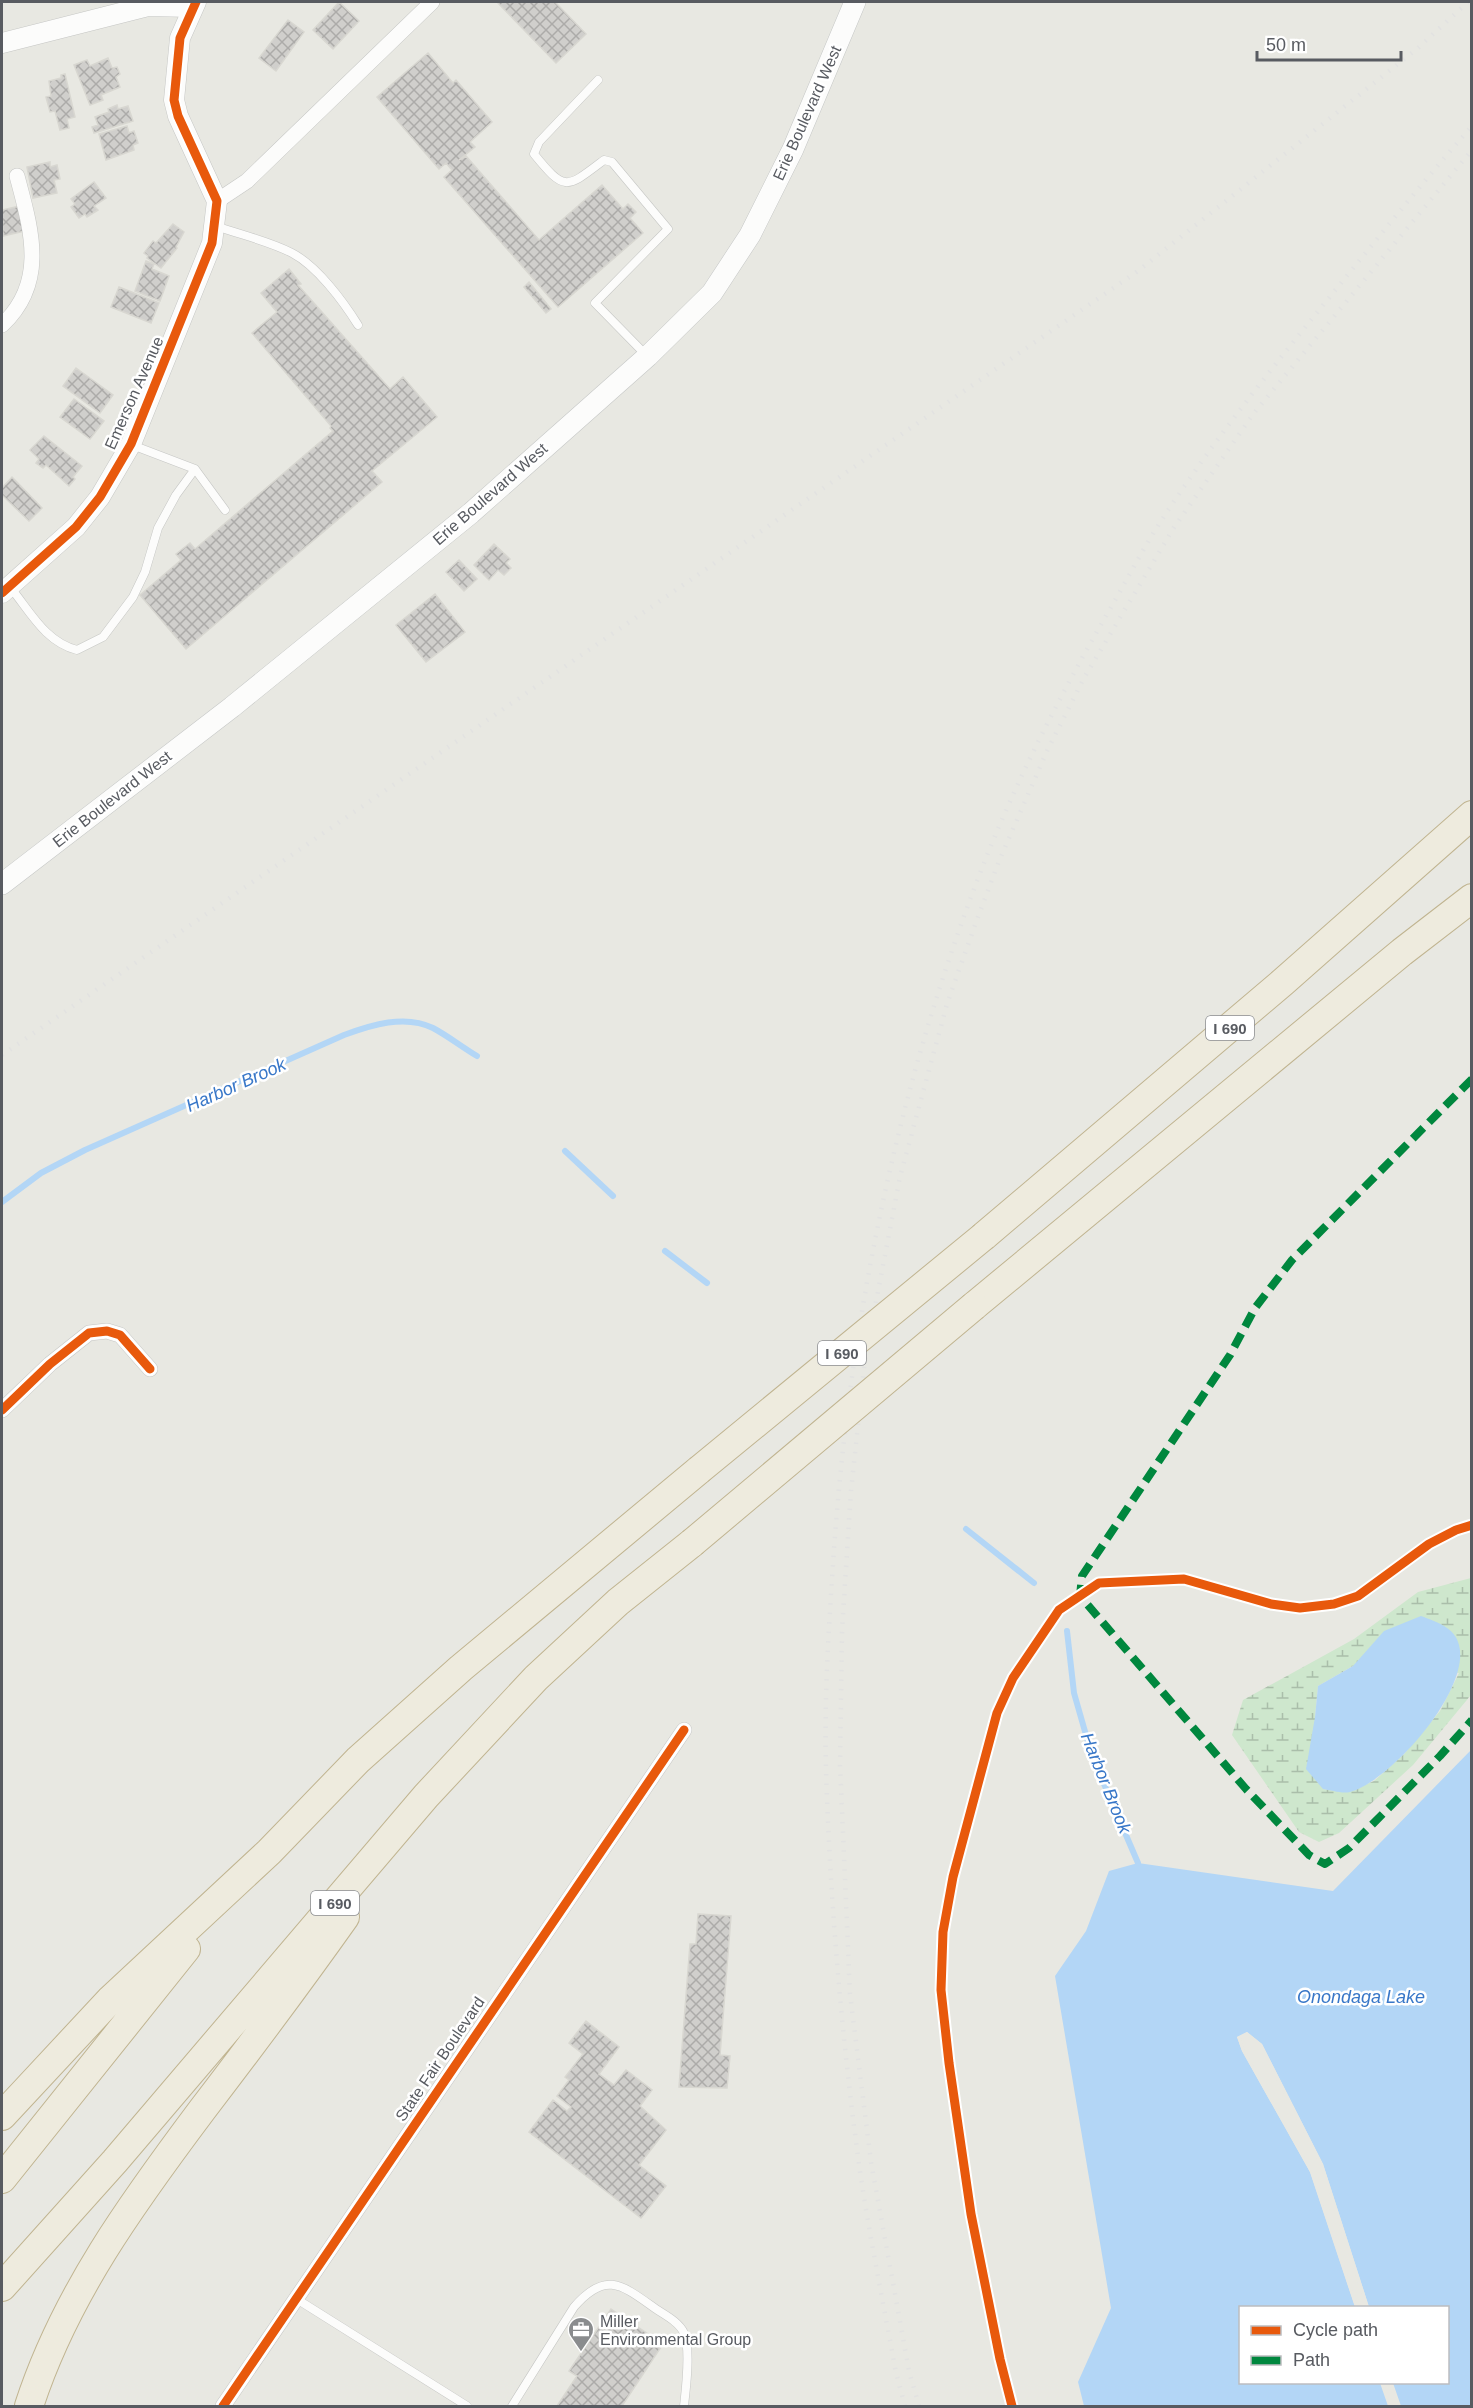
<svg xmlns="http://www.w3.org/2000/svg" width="1473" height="2408" viewBox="0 0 1473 2408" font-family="Helvetica,sans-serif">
<defs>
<pattern id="wetland-marsh" width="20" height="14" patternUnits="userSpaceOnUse" patternTransform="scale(1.5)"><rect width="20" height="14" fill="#cee7cd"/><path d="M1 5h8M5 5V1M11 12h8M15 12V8" fill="none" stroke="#aabeaa"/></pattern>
<pattern id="building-cross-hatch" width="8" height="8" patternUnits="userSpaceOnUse" patternTransform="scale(1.5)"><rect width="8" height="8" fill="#d0cfcc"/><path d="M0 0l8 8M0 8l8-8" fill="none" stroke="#acaba9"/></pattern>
</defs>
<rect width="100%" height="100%" fill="#e8e8e2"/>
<path fill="url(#wetland-marsh)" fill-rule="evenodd" d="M1471,1578V1695L1413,1765L1339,1833L1319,1842L1299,1832L1232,1735L1243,1700L1354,1639L1418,1592ZM1353,1666L1459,1673L1440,1711L1404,1754L1374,1781L1348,1792L1323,1789L1315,1717L1318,1686Z"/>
<path fill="#b3d6f6" d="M1421,1616C1436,1622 1455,1627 1459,1645C1471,1690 1391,1781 1350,1792C1342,1794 1331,1790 1323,1789L1306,1769L1315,1717L1318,1686L1353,1666L1384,1631Z
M1471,1750V2406H1401L1393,2383L1448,2382V2308L1369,2307L1323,2164L1262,2044L1247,2032L1237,2037L1242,2051L1310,2172L1355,2307L1240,2308V2382L1380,2383L1388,2406H1084L1078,2382L1111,2308L1055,1976L1086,1931L1109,1871L1138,1863L1333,1891Z"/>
<path fill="#e8e8e2" d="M1247,2032L1262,2044L1323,2164L1369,2307L1366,2308L1320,2165L1259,2046L1247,2035L1241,2038L1245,2050L1312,2171L1358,2307H1355L1310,2172L1242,2051L1237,2037Z"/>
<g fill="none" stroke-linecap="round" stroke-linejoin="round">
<path stroke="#b3d6f6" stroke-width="6" d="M565,1151L613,1196
M2,1202L41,1173L85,1150L344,1035C371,1025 405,1014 433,1028C448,1036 462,1047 477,1056
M665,1251L707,1283
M966,1529L1034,1583
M1067,1631L1074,1693L1092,1756L1138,1863"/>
</g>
<path fill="url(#building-cross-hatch)" stroke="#d8d7d1" stroke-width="1.5" d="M339,2L359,21L333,49L313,30Z
M497,2H555L586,34L556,63Z
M288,20L304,32L276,71L259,58Z
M428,53L453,83L456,80L492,122L470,142L475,147L459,160L466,156L539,240L602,185L623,209L628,204L636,212L630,218L643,233L558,307L444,177L452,170L446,163L439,169L377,97Z
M108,58L112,68L117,67L120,74L116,77L120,87L101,95L103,100L90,105L74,65L87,60L90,66Z
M65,74L75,117L67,119L69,128L60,130L55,111L50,112L46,97L51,96L49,81L61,78V75Z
M117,105L118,109L128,106L133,121L94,133L92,127L98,125L95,117L109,112L108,109Z
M127,126L129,133L134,131L138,143L133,145L134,150L106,160L99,134Z
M50,162V167L57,165L60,179L54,180L57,193L33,198L27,167Z
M94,182L106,198L94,206L98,210L87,217L85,214L79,218L71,207L75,204L71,199Z
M20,206L25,231L3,236L2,210Z
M173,224L184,232L176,247L177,248L161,268L147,258L148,256L144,253L153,241L156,243Z
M146,261L154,264L152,269L169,276L160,301L135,291Z
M289,269L301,284L298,285L390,389L403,377L437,417L372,471L382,482L186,649L140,595L181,560L176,554L190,543L195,549L333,431L330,428L331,426L252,333L277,312L261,293Z
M529,282L551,309L546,313L524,287Z
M119,287L159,303L151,323L111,307Z
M76,368L113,395L100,413L63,386Z
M74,399L104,421L90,439L60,417Z
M44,436L82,466L73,477L75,479L69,486L46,465L43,468L36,463L39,459L30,450Z
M12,477L42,508L29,521L2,495V488Z
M494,544L510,559L506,563L511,568L504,575L498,570L489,580L474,565Z
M459,560L477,579L464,591L446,572Z
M435,594L465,632L426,662L396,625Z
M698,1914L731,1916L720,2055L730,2056L727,2088L679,2087L690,1944H696Z
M586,2021L619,2047L599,2074L614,2085L626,2070L652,2090L640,2106L666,2130L639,2165L666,2186L641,2218L529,2132L553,2100L567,2111L571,2107L557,2096L569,2080L565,2077L583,2054L569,2043Z
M611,2309L663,2344L622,2406H557L577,2376L569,2371Z"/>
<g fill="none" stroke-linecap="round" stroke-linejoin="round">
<defs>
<path id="service" d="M598,80L539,142L534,154C565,192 566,189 604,160L612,162L668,229L595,303L646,355
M216,226C241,235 269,241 292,253C317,266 343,301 358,325
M132,445L195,469L225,510
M10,587C30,611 45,642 77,650L103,637L133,597L145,572L158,528L176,495L195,469
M295,2298L467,2406
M512,2406L574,2307C606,2270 622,2285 656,2309C665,2315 679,2322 684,2333C691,2349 686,2388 684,2406"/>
<path id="minor" d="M217,201L247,181L432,2
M2,325C48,282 31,229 17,176
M2,1410L50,1364L89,1333L107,1331L120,1335L150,1369
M223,2406L684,1730"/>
<path id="tertiary" d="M2,43L148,6L192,7
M2,593L76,527L100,497L131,444L212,243L217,201L178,116L174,100L180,38L196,2"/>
<path id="secondary" d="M2,884L232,707L471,513L648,356L712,293L750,235L793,149L855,2"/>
<path id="motorway" d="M984,1236L1283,982L1472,815
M974,1306L1402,952L1472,898
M2,2116L110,2000L269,1852L358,1760L461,1668L699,1470
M2,2179L186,1949
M2,2287L115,2161L426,1796L536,1678L618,1602L692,1543
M29,2406C65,2295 133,2202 202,2110C251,2046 299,1982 345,1917"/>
</defs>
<use href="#service" stroke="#c5c6c4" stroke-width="9"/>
<use href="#minor" stroke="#c5c6c4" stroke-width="16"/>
<use href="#tertiary" stroke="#c5c6c4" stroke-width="21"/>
<use href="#secondary" stroke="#c5c7c6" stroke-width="22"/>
<use href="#motorway" stroke="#c0b490" stroke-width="30"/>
<use href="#service" stroke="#fcfcfb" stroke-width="8"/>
<use href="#minor" stroke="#fcfcfb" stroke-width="15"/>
<use href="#tertiary" stroke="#fcfcfb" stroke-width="20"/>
<use href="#secondary" stroke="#fcfcfb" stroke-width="21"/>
<use href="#motorway" stroke="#eeebde" stroke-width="28"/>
<path stroke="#e2e2e1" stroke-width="4.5" stroke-dasharray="1.5 8" stroke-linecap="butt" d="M2,1055L1138,271L1418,48L1468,2
M905,2406L896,2373C883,2301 868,2230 858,2157C841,2029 830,1899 826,1769C824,1697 829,1623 834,1550C850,1318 899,1080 984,863C1020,772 1065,686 1114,602C1130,574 1145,545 1163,518C1212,443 1268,373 1324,304C1373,244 1421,184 1472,126
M919,2406L909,2371L871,2162L850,1994L840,1765L842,1630L851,1491L865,1359L900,1177L947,1004L975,925L999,861L1047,751L1084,678L1173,529L1254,413L1472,150"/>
<defs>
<path id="motorway-bridge" d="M699,1470L984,1236
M692,1543L974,1306"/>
</defs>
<use href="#motorway-bridge" stroke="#c0b490" stroke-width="30" stroke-linecap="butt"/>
<use href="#motorway-bridge" stroke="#eeebde" stroke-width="28"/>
<path stroke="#00873e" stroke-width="8" stroke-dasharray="15 8" stroke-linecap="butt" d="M1472,1079L1292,1260L1255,1308L1230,1355L1082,1576L1080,1596L1246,1789L1309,1855L1325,1864L1349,1848L1440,1756L1472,1720"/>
<defs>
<path id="cycleway" d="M2,593L76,527L100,497L131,444L212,243L217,201L178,116L174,100L180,38L196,2
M2,1410L50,1364L89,1333L107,1331L120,1335L150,1369
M223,2406L684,1730
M1012,2406L1000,2359L971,2214L949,2063L941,1990L943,1932L953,1877L997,1713L1013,1678L1059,1610L1099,1583L1184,1579L1271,1604L1300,1608L1334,1604L1358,1596L1429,1544L1456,1530L1472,1525"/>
</defs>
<use href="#cycleway" stroke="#fff" stroke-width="13"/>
<use href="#cycleway" stroke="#e8590c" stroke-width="9"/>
</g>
<defs>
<symbol id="office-pin" viewBox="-11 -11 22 30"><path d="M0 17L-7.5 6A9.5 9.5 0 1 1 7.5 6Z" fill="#8a8c8e" stroke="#fff"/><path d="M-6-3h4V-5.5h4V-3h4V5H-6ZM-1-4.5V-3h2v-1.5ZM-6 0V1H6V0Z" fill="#fff"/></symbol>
</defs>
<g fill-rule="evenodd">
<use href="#office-pin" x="566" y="2315" width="30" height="40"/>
</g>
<g text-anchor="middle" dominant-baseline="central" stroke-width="5" stroke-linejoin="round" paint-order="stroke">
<g fill="#fff" stroke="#8a8c90" stroke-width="1.5">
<rect x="1206" y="1016" width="48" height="24" rx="4.5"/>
<rect x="818" y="1341" width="48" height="24" rx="4.5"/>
<rect x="311" y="1891" width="48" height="24" rx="4.5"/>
</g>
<g font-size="15" font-weight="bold" fill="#585b61">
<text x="1230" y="1028">I 690</text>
<text x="842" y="1353">I 690</text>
<text x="335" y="1903">I 690</text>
</g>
<g font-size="16" fill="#585b61" stroke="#fff">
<text transform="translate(807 113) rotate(-66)">Erie Boulevard West</text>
<text transform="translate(134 393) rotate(-66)">Emerson Avenue</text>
<text transform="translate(490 494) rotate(-41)">Erie Boulevard West</text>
<text transform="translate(112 799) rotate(-38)">Erie Boulevard West</text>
<text transform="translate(440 2059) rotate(-56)">State Fair Boulevard</text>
</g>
<g font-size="16" fill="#585b61" stroke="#fff" text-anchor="start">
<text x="600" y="2321">Miller<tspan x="600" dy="18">Environmental Group</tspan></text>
</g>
<g font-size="18" font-style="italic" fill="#3877c8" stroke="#fff">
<text transform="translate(236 1085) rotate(-24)">Harbor Brook</text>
<text transform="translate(1106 1783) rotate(68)">Harbor Brook</text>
<text x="1361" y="1997">Onondaga Lake</text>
</g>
</g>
<rect width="1473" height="2408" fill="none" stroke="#585b61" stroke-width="6"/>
<rect x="1239" y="2306" width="210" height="78" fill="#ffffff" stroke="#bcbdc0" stroke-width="1.5"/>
<rect x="1251" y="2326" width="30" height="9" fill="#e8590c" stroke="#bcbdc0" stroke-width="1.5"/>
<text x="1293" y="2336" font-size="18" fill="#585b61">Cycle path</text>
<rect x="1251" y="2356" width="30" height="9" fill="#00873e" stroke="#bcbdc0" stroke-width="1.5"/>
<text x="1293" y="2366" font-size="18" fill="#585b61">Path</text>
<path d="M1257 51v9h144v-9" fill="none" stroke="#585b61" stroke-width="3"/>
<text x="1266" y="51" font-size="18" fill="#585b61" stroke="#ffffff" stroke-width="4.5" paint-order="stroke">50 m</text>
</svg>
